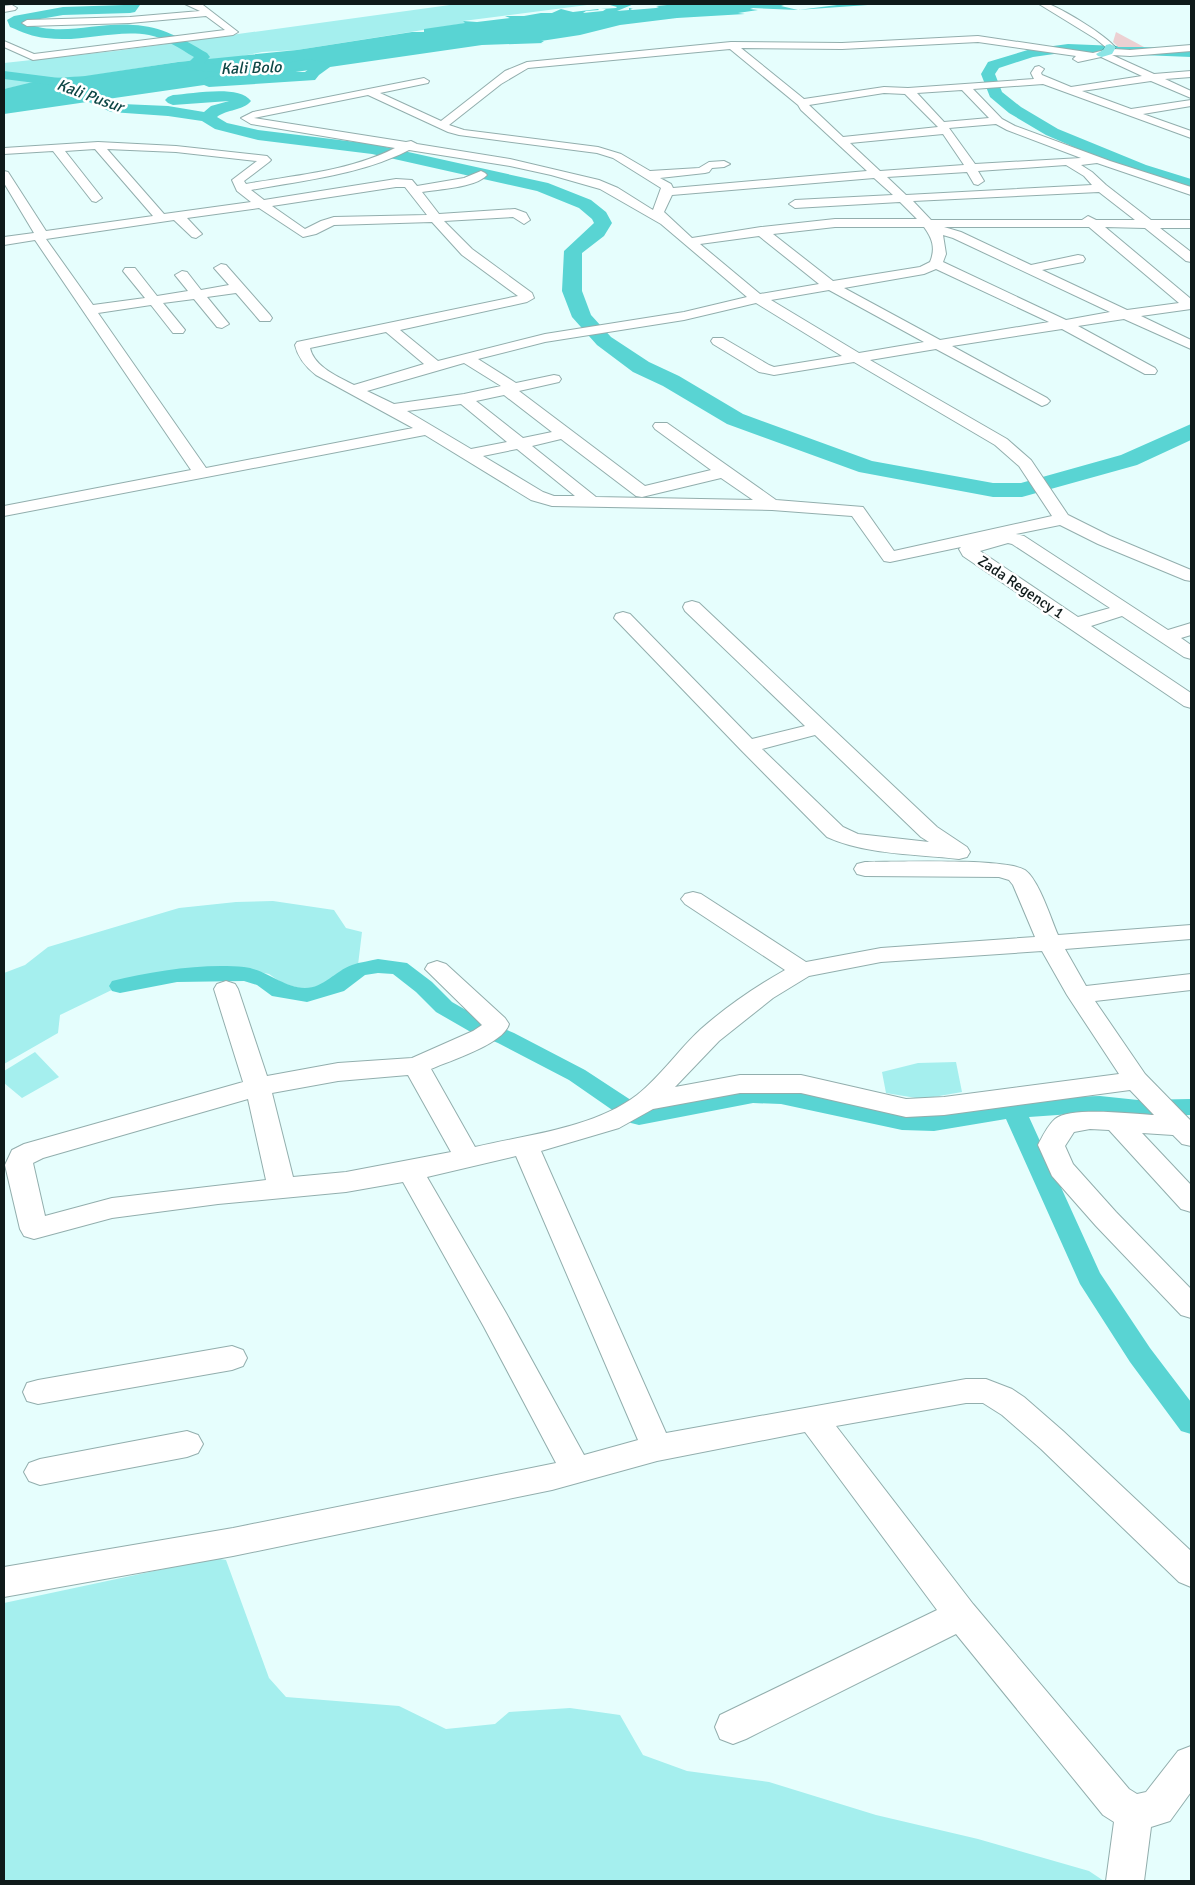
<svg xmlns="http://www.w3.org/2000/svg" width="1195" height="1885" viewBox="0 0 1195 1885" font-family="Signika,sans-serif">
<rect width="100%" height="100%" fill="#e6fefd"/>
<path fill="#a5efee" d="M457,4H595L463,21L467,23L297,50L262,52L238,57L177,62L89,76L59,78L4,89V63L115,51Z
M273,901L334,910L346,928L362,932L358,965L332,983L306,990L282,983L269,974L246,969L177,971L119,983L120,986L60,1015L58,1033L4,1064V973L25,965L48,947L179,908L236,902Z
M35,1052L59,1077L22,1098L4,1083V1071Z
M956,1062L962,1092L922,1099L886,1093L882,1072L918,1063Z
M215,1558L226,1560L269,1678L286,1697L399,1706L446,1729L495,1724L509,1712L570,1708L620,1715L643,1755L687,1771L769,1782L876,1815L978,1839L1089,1871L1104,1881H4V1603Z"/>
<path fill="#59d4d3" d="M618,4H634L617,11L629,10V8H633L630,9L632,10L656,8L659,7L656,6L678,4H743L744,5L787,4L781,6L798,10L837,5L882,4L797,10L753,8L750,9L758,10L738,13L745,14L677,18L620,25L580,35L541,41H544L541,43H544L482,45L4,114V89L33,82L4,78V72L54,78L85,76L178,62L297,50L412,32H424V29L465,23L463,21L477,22L510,18L505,16H524L541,13H530H552L561,9L573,12L598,9L599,10L586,11L583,13L603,11L606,9H601L616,8L617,7L610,5Z"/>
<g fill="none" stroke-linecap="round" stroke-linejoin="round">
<path fill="#59d4d3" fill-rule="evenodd" d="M378,959L407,963L432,982L452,1002L485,1021L514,1033L585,1070L643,1108L753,1087L781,1088L902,1114L934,1115L982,1106L1064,1097L1100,1096L1138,1100L1191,1099V1115L1138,1116L1100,1112L1029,1117L1100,1273L1150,1348L1191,1402V1434L1181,1431L1130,1362L1080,1284L1006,1119L934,1131L902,1130L781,1104L753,1103L639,1125L631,1123L569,1080L498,1043L469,1031L436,1012L416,992L393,974L378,973L365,975L344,991L307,1002L272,996L257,985L244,981L177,982L120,993L112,991L109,986L112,981C152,971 204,963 244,967C268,970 282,987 305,988C324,988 335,971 352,965C360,962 370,961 378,959Z"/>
<path fill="#59d4d3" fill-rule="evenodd" d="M124,4L140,5L135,12L130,13L63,15L23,22C59,38 95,22 133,25C161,26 183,39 207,53L210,57L204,63L234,66L236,69L234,72L229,73L189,70L186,65L194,57C180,49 165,38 149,35C115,29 81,43 46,38C33,37 22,32 10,27L7,20L14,16L63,7L124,5Z
M1068,44L1191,49V57L1068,52L1033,57L999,68L995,74L1002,92L1021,107L1058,129L1146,165L1191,179V189L1134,173L1046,135L1009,113L990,97L981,74L988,62L1031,49Z
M308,59L324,62L330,67L319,75L315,80L209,87L204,85L201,82L204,79L209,77L280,72L274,68L276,65ZM303,68H310L305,72H285Z
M4,71L59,78L115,103L122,104L168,106L204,112L211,106L229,101L173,105L168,103L165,100L168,97L173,95C191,94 239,84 251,101C243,111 227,109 217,117L227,123L258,130L372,144L548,183L591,200L606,212L612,223L604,236L582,253V291L591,315L611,337L649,362L679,376L743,414L872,461L993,483H1021L1121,455L1191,424V440L1137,465L1022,497H993L859,472L727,424L663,386L633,372L597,345L572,317L562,291L564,251L594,223L592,219L579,208L537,191L372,154L258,140L215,129L202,121L168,116L111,112L51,85L4,79Z"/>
</g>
<path fill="#ecd0d2" d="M1116,32L1144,47H1118L1113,42Z"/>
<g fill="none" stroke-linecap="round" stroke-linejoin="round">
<defs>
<path id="minor" d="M185,4L203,5L238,32L233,35L33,60L4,47V41L34,54L225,30L206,16L130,23L27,26L22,23L27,20L130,17L200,11Z
M1039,4C1043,4 1047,3 1051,5C1067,12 1104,34 1115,47L1113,49L1130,50L1191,45V51L1130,56L1112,55L1154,74L1191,71V77L1165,79L1191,91V98L1151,81L1082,91L1131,109L1191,100V106L1143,114L1191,131V138L1043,84L973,89L1002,119L1015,126L1110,161L1191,187V195L1097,163L1081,165L1092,172L1106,185L1151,220H1191V228H1160L1191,252V262L1186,261L1145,228L1105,227L1191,299V309L1141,316L1191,340V349L1124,319L1078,326L1155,368L1157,371L1155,374H1145L1062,329L952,346L1047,398L1050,401L1047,404L1042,406L936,349L870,360L1007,439L1031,460L1068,515L1110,536L1191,570V581L1185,580L1098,544L1060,525L1016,534L1024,536L1168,630L1191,623V635L1181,638L1191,645V659L1184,657L1122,616L1091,626L1191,693V708L1184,706L963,556L959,549L961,547L890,562L884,561L852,516L772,510L552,506L531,500L425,435L4,516V506L191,470L35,240L4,245V237L34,233L4,183V171L8,172L46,231L153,216L95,149L65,151L102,198L96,202L92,201L53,151L4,154V148L98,142L176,146L267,156L271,160L269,162L244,181L246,184C296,175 350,171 395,148L251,124L241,118L253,112L424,78L429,81L428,83L380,93L441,121L505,71L527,62L731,42L842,43L978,36L1093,53L1108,49L1096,39ZM978,42L1076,56L1073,59L1078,62L1101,57L1142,76L1071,87L1042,75L1041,73L1044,69L1039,66L1035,67L1031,73L1034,79L908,88L884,87L804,99L741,48L842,49ZM730,49L798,105L801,110L867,171L673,188L671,184L660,178L705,173L709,172L712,168L724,167L730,164L724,161L709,162L699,168L650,171L621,154L598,147L464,130L449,125L501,84L528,68ZM962,90L989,118L944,122L917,93ZM884,93L905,94L938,127L843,137L809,105ZM368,95L448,132L459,135L597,153L613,158L661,188L653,210L618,188L599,180L510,159L417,144L411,141L406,142L254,118ZM996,124L1007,130L1081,158L975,164L949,128ZM943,134L964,165L880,171L850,143ZM107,149L176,152L257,161L232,180L237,191L251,202L164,214ZM409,150L510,166L551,175L600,189L661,224L747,297L684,312L545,334L438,361L400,330L527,302L534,298L532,293L472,249L444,221L513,217L524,224L530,220L526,213L515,209L439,214L422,192C439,189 475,188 487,175L485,173L481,171L464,178L417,186L412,180L396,179L264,200L251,190C305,180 360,175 409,150ZM1066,165L1084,176L1092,185L906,195L887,177L967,172L974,184L978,185L984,181L978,171ZM874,178L893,195L795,200L789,204L795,208L900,202L917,219H835L761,227L692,238L664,212L672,195ZM396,187H405L427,215L334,217L321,221L305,229L272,206ZM1099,192L1135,220H1096L1088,216L1082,220H931L913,201ZM259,208L303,237L316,234L334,225L432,222L462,255L518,296L297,342L295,345C298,358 306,367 316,375L413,428L206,468L98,313L151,305L173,333H183L185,330L163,303L194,299L217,327L222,328L229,324L207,297L236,293L260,321H270L272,318L270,315L226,265L221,264L214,268L229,285L201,290L187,272L182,271L175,275L188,291L157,296L135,268H125L123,271L145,298L93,305L46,239L174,220L192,237L196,238L202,234L187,218ZM835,227H924C932,238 936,248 930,262L920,267L833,281L773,234ZM944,227H1089L1179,303L1127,310L1042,270L1083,262L1085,259L1083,256L1078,255L1031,265L961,232ZM943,235L953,238L1110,312L1066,320L943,262L946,254ZM759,236L819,284L760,294L700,244ZM936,269L1049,322L940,340L844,288L924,274ZM829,290L924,342L859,353L771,300ZM756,303L842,356L774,367L769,365L723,338H713L711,341L713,344L759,372L774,375L854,362L995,445L1019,466L1052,516L894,551L863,507L776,500L667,423H655L653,426L655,429L711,470L645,486L519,391L559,382L561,379L559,376L554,375L516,383L478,359L545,342L684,320ZM386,332L424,364L354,385C339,377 314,367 310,348ZM464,363L501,386L464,394L394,404L367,391ZM504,395L552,432L523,438L476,401ZM461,404L507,442L471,449L407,411ZM561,439L636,496L642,497L721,478L753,500L596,497L532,446ZM517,449L575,496H554L543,492L483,456ZM1008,543L1012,544L1110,608L1078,617L980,551Z
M12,5L17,8L15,10L4,12V6Z
M692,601L699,603L937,827L967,847L970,852L967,857L959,859C915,854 867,855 827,837L741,750L614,618L616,614L623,612L630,614L752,739L805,726L685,611L683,607L685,603ZM815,735L921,837L929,842L858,834L843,827L762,749Z
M865,862C894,862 1006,858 1025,870C1039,880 1051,919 1058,935L1191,925V939L1065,949L1086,986L1191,974V990L1095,1001L1145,1074L1191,1121V1146L1182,1144L1173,1135L1142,1133L1191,1185V1212L1181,1209L1109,1130L1090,1129L1074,1132L1065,1146L1073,1164L1116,1212L1191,1289V1318L1181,1315L1096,1226L1052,1176L1038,1145C1042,1137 1048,1125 1055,1119C1070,1106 1134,1114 1154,1115L1130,1090L944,1115L906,1117L801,1093H740L653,1109L619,1128L541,1151L666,1433L966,1379H986L1012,1389L1024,1397L1063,1431L1191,1551V1587L1179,1582L1041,1449L1002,1415L983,1403H966L836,1426L973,1604L1129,1789L1137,1794L1146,1792L1178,1751L1191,1746V1792L1170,1821L1151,1827L1144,1881H1106L1114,1822L1103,1815L956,1634L746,1739L733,1744L720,1739L715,1727L720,1715L937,1610L805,1432L657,1461L552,1490L233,1556L4,1597V1567L233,1528L556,1463L484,1327L403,1182L346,1192L218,1204L112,1218L34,1239L24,1236L20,1229L5,1165L12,1150L24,1144L243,1082L214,989L217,984L226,981L235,984L238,989L267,1076L338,1063L412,1058L473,1031L482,1025L425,969L428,964L437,961L446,964L505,1018L509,1024C504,1044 449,1061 431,1069L475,1147C526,1135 594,1128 637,1095C661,1076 679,1049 701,1029C727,1006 755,987 785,970L685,904L681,899L685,894L693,892L701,894L806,962L881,948L1035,937L1013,885L1009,880L999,877L865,876L857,874L854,869L857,864ZM1042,951L1067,995L1119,1074L944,1097L906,1099L801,1075H740L675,1087L719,1041L773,998L809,976L881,962ZM408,1075L451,1152L346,1172L293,1177L272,1093L338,1081ZM248,1099L266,1180L112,1198L45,1216L33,1163L43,1158ZM516,1156L638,1440L584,1455L506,1313L427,1177Z
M232,1346L243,1350L247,1358L243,1366L232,1370L38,1404L27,1401L23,1392L27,1383L38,1380Z
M187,1431L198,1435L203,1444L198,1453L187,1457L40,1485L29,1481L24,1472L29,1463L40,1459Z"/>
<path id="major" d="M1110,44L1116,47L1112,54L1102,57L1098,56L1096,54L1103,50L1106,45Z"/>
</defs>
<use href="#minor" stroke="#92aead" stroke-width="2"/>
<use href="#major" stroke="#2f9392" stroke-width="1"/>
<use href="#minor" fill="#fff" fill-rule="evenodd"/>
<use href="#major" fill="#8ce5e5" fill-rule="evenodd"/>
</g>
<g text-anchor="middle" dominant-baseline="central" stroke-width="5" stroke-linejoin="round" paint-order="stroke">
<g font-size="15" fill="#0f1a1a" stroke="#fff">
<text transform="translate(1021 587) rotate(34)">Zada Regency 1</text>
</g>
<g font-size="16" font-style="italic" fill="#0d4645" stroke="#fff">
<text transform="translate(251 68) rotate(-2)">Kali Bolo</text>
<text transform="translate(90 96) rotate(20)">Kali Pusur</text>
</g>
</g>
<rect width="1195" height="1885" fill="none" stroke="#0f1a1a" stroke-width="10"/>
</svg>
